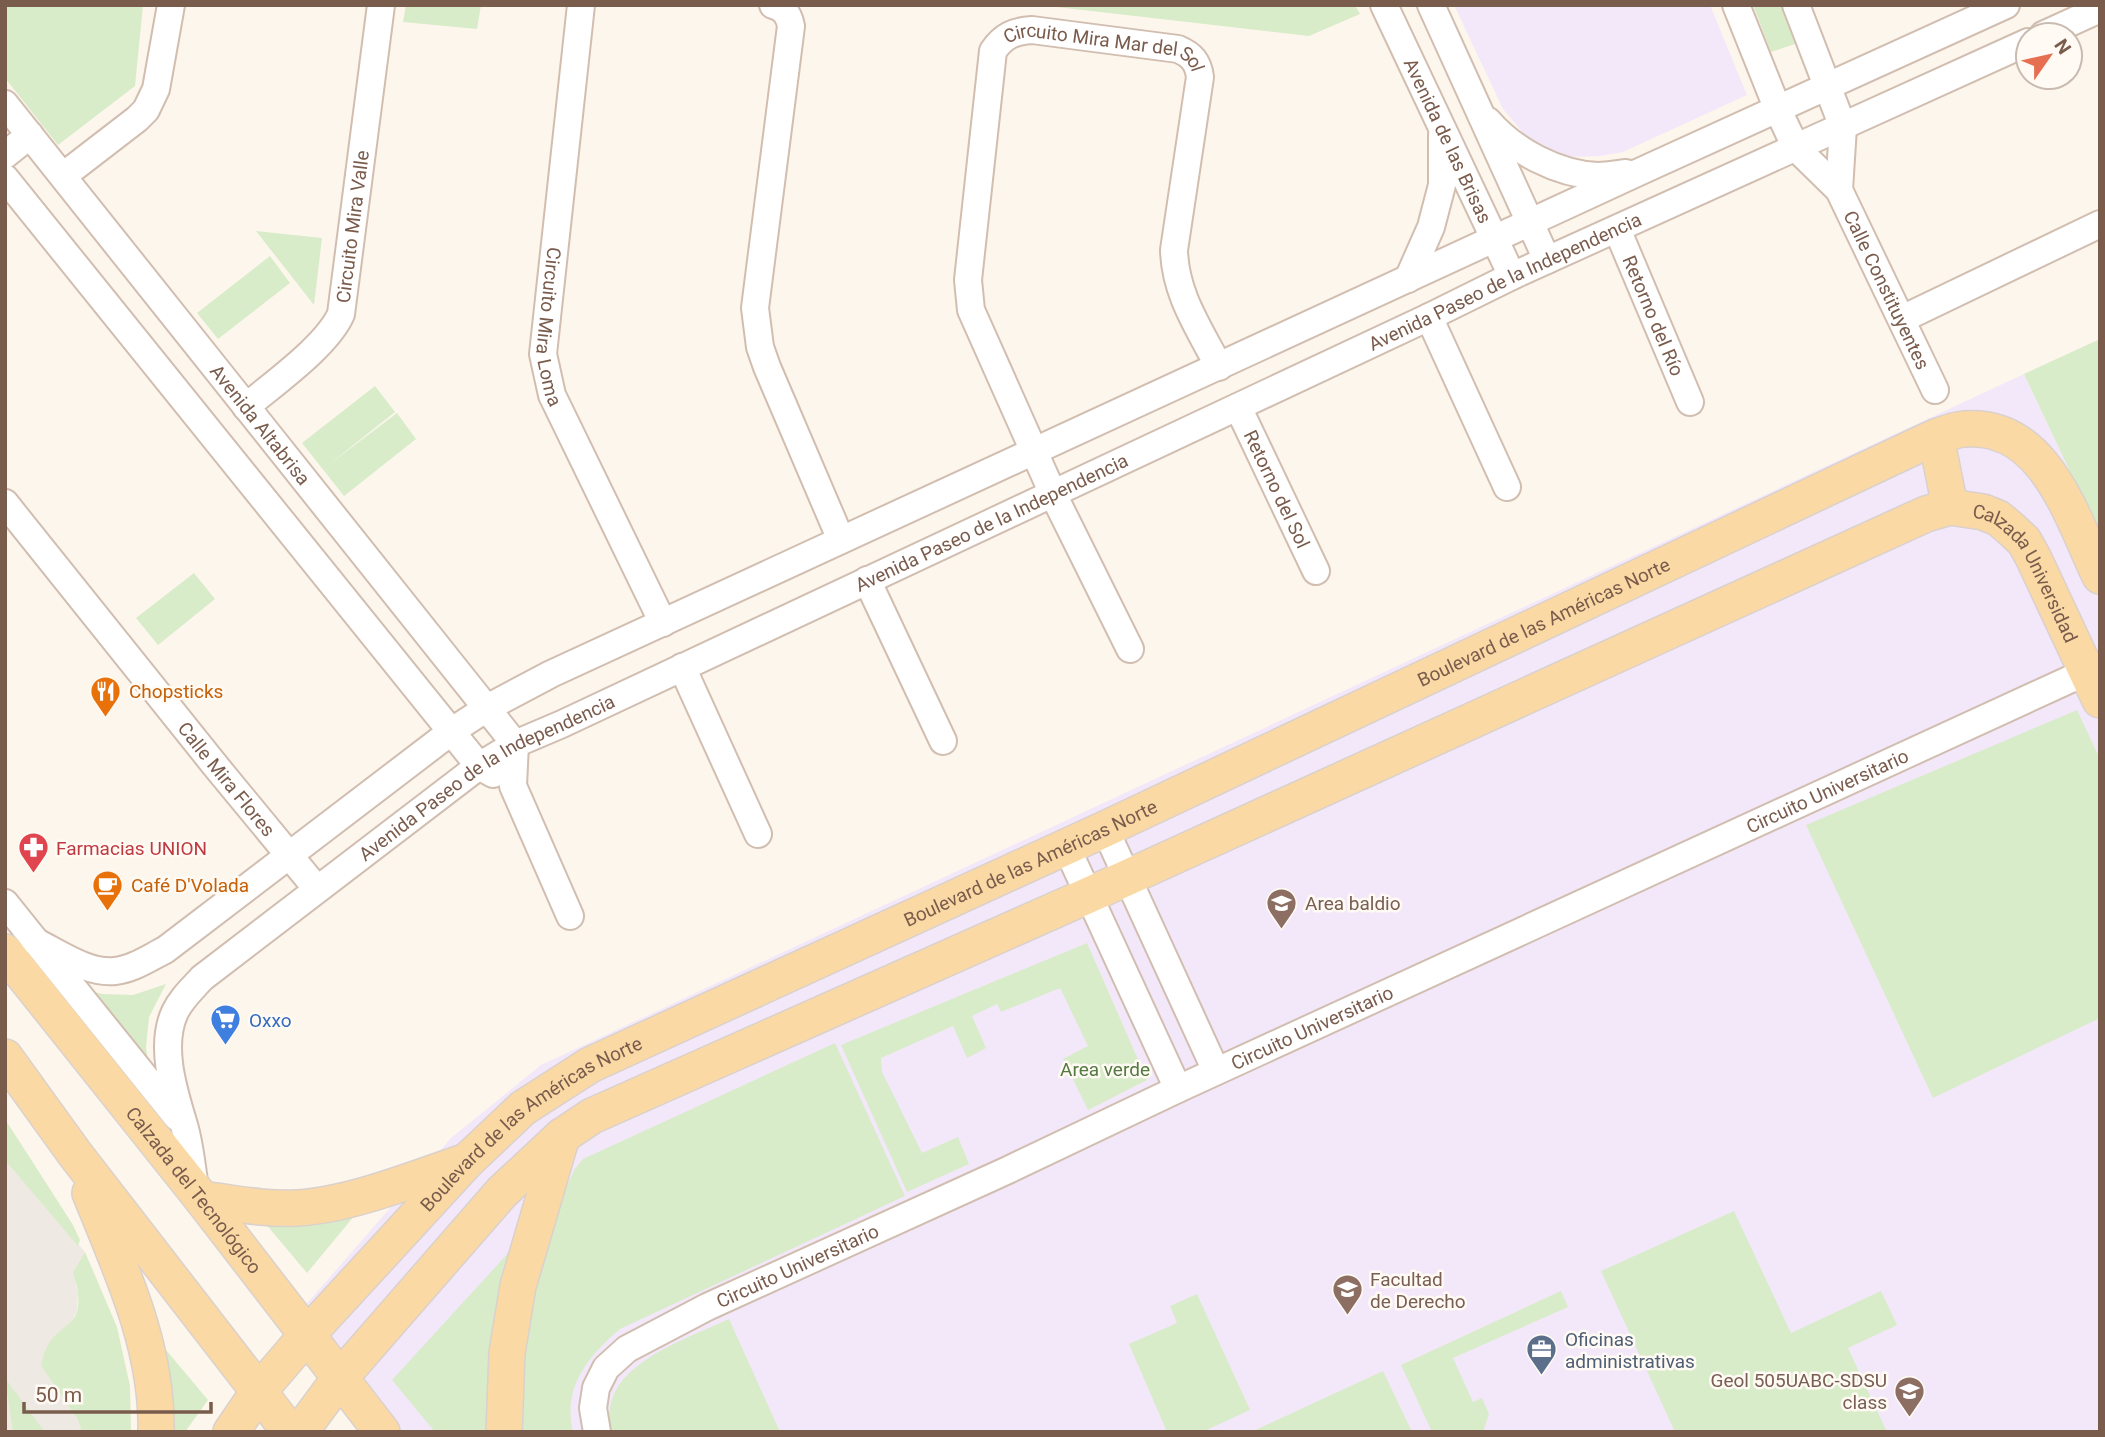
<svg xmlns="http://www.w3.org/2000/svg" width="2105" height="1437" viewBox="0 0 2105 1437" font-family="Roboto,sans-serif">
<rect width="100%" height="100%" fill="#fdf6ec"/>
<path fill="#efe9e4" d="M5,1159L85,1252L73,1272L78,1294L77,1310L71,1324L61,1332L41,1366L77,1418L82,1432H5Z"/>
<path fill="#f3e8fa" d="M1454,5H1710L1747,95L1623,152L1600,156L1570,157L1552,153L1523,133L1503,109Z
M2024,374L2100,535V1432H401L303,1308L451,1138L541,1065Z"/>
<path fill="#d8ecc9" d="M5,5H143L135,86L58,145L5,78Z
M406,5H481L477,29L403,22Z
M1039,5H1355L1360,14L1309,36Z
M1753,5H1780L1795,44L1771,52Z
M256,231L322,238L314,305Z
M270,256L290,283L218,339L197,313Z
M2100,339V535L2024,374Z
M375,386L395,412L327,466L397,413L416,439L344,496L302,443Z
M194,573L215,599L158,645L136,618Z
M2077,710L2100,759V1018L1933,1098L1806,825Z
M1087,943L1147,1080L1088,1110L1063,1059L1088,1046L1060,988L1001,1012L997,1004L972,1016L986,1048L967,1058L953,1026L881,1058L882,1072L922,1153L958,1137L969,1164L907,1192L841,1045Z
M166,984L149,1017L146,1048L150,1070L83,989L102,994L133,995Z
M835,1043L905,1196L620,1329C588,1356 562,1388 573,1432H519L526,1331L540,1269L564,1193L574,1170L583,1159Z
M5,1119L73,1225L80,1240L78,1246L5,1160Z
M254,1210L281,1226L328,1222L355,1215L307,1273Z
M1734,1211L1791,1333L1881,1291L1897,1325L1848,1348L1887,1432H1675L1601,1271Z
M521,1239L492,1432H435L392,1380Z
M85,1252L117,1327L130,1386L131,1432H82L77,1418L41,1366C43,1357 45,1348 51,1340C65,1323 81,1324 78,1294C78,1287 74,1279 73,1272Z
M1561,1291L1568,1307L1453,1358L1473,1402L1482,1398L1489,1414L1483,1432H1432L1401,1365Z
M1197,1294L1250,1410L1202,1432H1167L1129,1344L1177,1323L1170,1306Z
M729,1319L780,1432H610C608,1417 609,1403 616,1390C635,1355 695,1335 729,1319Z
M156,1338L208,1400L185,1432H165Z
M1383,1371L1412,1432H1251Z
M5,1378L45,1432H13Z"/>
<g fill="none" stroke-linecap="round" stroke-linejoin="round">
<defs>
<g id="minor">
<path id="s1" d="M581,5L543,354L552,395L663,623"/>
<path d="M773,5C784,8 789,15 791,26L755,308L760,347L767,367L841,540"/>
<path id="s2" d="M1384,5L1512,276"/>
<path d="M1431,5L1547,260"/>
<path id="s3" d="M1736,5L1778,110L1796,148L1839,190L1935,390"/>
<path d="M1796,5L1843,127L1839,190"/>
<path d="M2043,35L2100,9"/>
<path id="s4" d="M5,104L515,744L513,786L570,916"/>
<path d="M1488,121C1514,151 1557,174 1598,176C1607,176 1617,174 1626,173"/>
<path d="M5,155L30,135"/>
<path d="M63,176L137,119L146,110L156,89L171,5"/>
<path d="M5,178L479,766L493,774"/>
<path id="s5" d="M1617,229L1690,402"/>
<path d="M1408,279L1431,227L1442,185V135"/>
<path d="M1429,317L1507,487"/>
<path d="M1902,319L2100,224"/>
<path id="s6" d="M246,407C274,383 327,346 341,314L381,5"/>
<path id="s7" d="M1238,407L1316,571"/>
<path id="s8" d="M5,503L214,764L317,889"/>
<path d="M867,580L943,741"/>
<path id="s9" d="M1130,649L1053,494L971,310L968,280L993,51C1003,36 1014,31 1032,30L1178,49C1192,55 1198,62 1200,77L1174,250C1175,294 1199,328 1219,367"/>
<path d="M682,667L758,834"/>
<path d="M1105,829L1216,1071"/>
<path d="M1066,846L1178,1089"/>
<path d="M5,903L177,1117"/>
<path d="M34,941C58,952 87,974 115,971C133,969 149,958 165,950L452,731L487,708L551,674L1639,172L2006,5"/>
<path id="s10" d="M195,1189C192,1168 190,1145 184,1125C174,1092 159,1046 175,1012C181,999 192,989 202,978L479,766L515,744L562,724L1429,317L1512,276L2028,42"/>
<path id="s11" d="M597,1432L593,1408L596,1388L606,1368L627,1349L707,1307L1008,1170L1178,1089L2086,672"/>
</g>
<g id="major">
<path d="M1936,437L1950,507"/>
<path id="s12" d="M5,952L202,1199L382,1432"/>
<path d="M5,1057L75,1154L290,1432"/>
<path d="M90,1193C121,1270 158,1347 156,1432"/>
<path d="M202,1199C234,1203 265,1210 298,1208C350,1205 414,1179 464,1162"/>
<path id="s13" d="M231,1432L259,1391L307,1335L467,1161L523,1108L590,1065L1105,829L1914,447C1929,440 1947,431 1964,429C2045,422 2072,518 2100,576"/>
<path id="s14" d="M300,1432L340,1378L502,1192L562,1136L592,1116L1089,895L1926,514L1950,507L1983,512L1998,518L2010,528L2024,541L2033,557L2100,700"/>
<path d="M504,1432L507,1353L518,1286L562,1136"/>
</g>
</defs>
<use href="#minor" stroke="#d1beb0" stroke-width="30"/>
<use href="#major" stroke="#dad1cd" stroke-width="38"/>
<use href="#minor" stroke="#fff" stroke-width="26"/>
<use href="#major" stroke="#fbd9a5" stroke-width="35"/>
</g>
<defs>
<symbol id="restaurant-pin" viewBox="-11 -11 22 30"><path d="M0 17L-7.5 6A9.5 9.5 0 1 1 7.5 6Z" fill="#e8710a" stroke="#fffaf3"/><path d="M-5-6h1v4h1v-4h1v4h1v-4h1v5L-1.5 .5V6h-2V.5L-5-1ZM5-6V6H3V1.5H1.5Q1.5-4 5-6Z" fill="#fff"/></symbol>
<symbol id="pharmacy-pin" viewBox="-11 -11 22 30"><path d="M0 17L-7.5 6A9.5 9.5 0 1 1 7.5 6Z" fill="#e0444e" stroke="#fffaf3"/><path d="M-2-6h4v4h4v4h-4v4h-4v-4h-4v-4h4Z" fill="#fff"/></symbol>
<symbol id="cafe-pin" viewBox="-11 -11 22 30"><path d="M0 17L-7.5 6A9.5 9.5 0 1 1 7.5 6Z" fill="#e8710a" stroke="#fffaf3"/><path d="M-5.5-4.5H6V0H3Q3 3.5 0 3.5H-2.5Q-5.5 3.5-5.5 0ZM3-3.2v2h1.7v-2ZM-6 4.5H4V6H-6Z" fill="#fff"/></symbol>
<symbol id="school-pin" viewBox="-11 -11 22 30"><path d="M0 17L-7.5 6A9.5 9.5 0 1 1 7.5 6Z" fill="#8d6e63" stroke="#fffaf3"/><path d="M0-5L7-2L0 1L-7-2ZM-4 1L0 2.5L4 1V4Q0 6-4 4Z" fill="#fff"/></symbol>
<symbol id="supermarket-pin" viewBox="-11 -11 22 30"><path d="M0 17L-7.5 6A9.5 9.5 0 1 1 7.5 6Z" fill="#3f7fe0" stroke="#fffaf3"/><path d="M-6-5.5h2.5l.6 2H6L4.5 2H-2.5L-4.4-4H-6ZM-1.5 3.2a1.3 1.3 0 1 0 .1 0ZM3 3.2a1.3 1.3 0 1 0 .1 0Z" fill="#fff"/></symbol>
<symbol id="university-pin" viewBox="-11 -11 22 30"><path d="M0 17L-7.5 6A9.5 9.5 0 1 1 7.5 6Z" fill="#8d6e63" stroke="#fffaf3"/><path d="M0-5L7-2L0 1L-7-2ZM-4 1L0 2.5L4 1V4Q0 6-4 4Z" fill="#fff"/></symbol>
<symbol id="office-pin" viewBox="-11 -11 22 30"><path d="M0 17L-7.5 6A9.5 9.5 0 1 1 7.5 6Z" fill="#5c6f8a" stroke="#fffaf3"/><path d="M-6-3h4V-5.5h4V-3h4V5H-6ZM-1-4.5V-3h2v-1.5ZM-6 0V1H6V0Z" fill="#fff"/></symbol>
</defs>
<g fill-rule="evenodd">
<use href="#restaurant-pin" x="88" y="674" width="35" height="47"/>
<use href="#pharmacy-pin" x="16" y="830" width="35" height="47"/>
<use href="#cafe-pin" x="90" y="868" width="35" height="47"/>
<use href="#school-pin" x="1264" y="886" width="35" height="47"/>
<use href="#supermarket-pin" x="208" y="1002" width="35" height="47"/>
<use href="#university-pin" x="1330" y="1272" width="35" height="47"/>
<use href="#office-pin" x="1524" y="1332" width="35" height="47"/>
<use href="#university-pin" x="1892" y="1374" width="35" height="47"/>
</g>
<g text-anchor="middle" dominant-baseline="central" stroke-width="5" stroke-linejoin="round" paint-order="stroke">
<g font-size="19" fill="#7a5c4d" stroke="#fffaf3">
<text stroke="none"><textPath href="#s9" startOffset="756">Circuito Mira Mar del Sol</textPath></text>
<text stroke="none"><textPath href="#s2" startOffset="150">Avenida de las Brisas</textPath></text>
<text stroke="none"><textPath href="#s6" startOffset="222">Circuito Mira Valle</textPath></text>
<text stroke="none"><textPath href="#s10" startOffset="1708">Avenida Paseo de la Independencia</textPath></text>
<text stroke="none"><textPath href="#s3" startOffset="326">Calle Constituyentes</textPath></text>
<text stroke="none"><textPath href="#s5" startOffset="94">Retorno del Río</textPath></text>
<text stroke="none"><textPath href="#s1" startOffset="324">Circuito Mira Loma</textPath></text>
<text stroke="none"><textPath href="#s4" startOffset="410">Avenida Altabrisa</textPath></text>
<text stroke="none"><textPath href="#s7" startOffset="91">Retorno del Sol</textPath></text>
<text stroke="none"><textPath href="#s10" startOffset="1141">Avenida Paseo de la Independencia</textPath></text>
<text stroke="none"><textPath href="#s14" startOffset="2030">Calzada Universidad</textPath></text>
<text stroke="none"><textPath href="#s13" startOffset="1568">Boulevard de las Américas Norte</textPath></text>
<text stroke="none"><textPath href="#s8" startOffset="354">Calle Mira Flores</textPath></text>
<text stroke="none"><textPath href="#s10" startOffset="574">Avenida Paseo de la Independencia</textPath></text>
<text stroke="none"><textPath href="#s11" startOffset="1419">Circuito Universitario</textPath></text>
<text stroke="none"><textPath href="#s13" startOffset="1001">Boulevard de las Américas Norte</textPath></text>
<text stroke="none"><textPath href="#s11" startOffset="852">Circuito Universitario</textPath></text>
<text stroke="none"><textPath href="#s13" startOffset="434">Boulevard de las Américas Norte</textPath></text>
<text stroke="none"><textPath href="#s12" startOffset="304">Calzada del Tecnológico</textPath></text>
<text stroke="none"><textPath href="#s11" startOffset="285">Circuito Universitario</textPath></text>
</g>
<g font-size="19" fill="#c56008" stroke="#fffaf3" text-anchor="start">
<text x="129" y="691">Chopsticks</text>
<text x="131" y="885">Café D'Volada</text>
</g>
<g font-size="19" fill="#be3a42" stroke="#fffaf3" text-anchor="start">
<text x="56" y="848">Farmacias UNION</text>
</g>
<g font-size="19" fill="#785e54" stroke="#fffaf3" text-anchor="start">
<text x="1305" y="903">Area baldio</text>
<text x="1370" y="1279">Facultad<tspan x="1370" dy="22">de Derecho</tspan></text>
<text x="1887" y="1380" text-anchor="end">Geol 505UABC-SDSU<tspan x="1887" dy="22">class</tspan></text>
</g>
<g font-size="19" fill="#366cbe" stroke="#fffaf3" text-anchor="start">
<text x="249" y="1020">Oxxo</text>
</g>
<g font-size="19" fill="#537a41" stroke="#fffaf3">
<text x="1105" y="1069">Area verde</text>
</g>
<g font-size="19" fill="#4e5e75" stroke="#fffaf3" text-anchor="start">
<text x="1565" y="1339">Oficinas<tspan x="1565" dy="22">administrativas</tspan></text>
</g>
</g>
<rect width="2105" height="1437" fill="none" stroke="#7a5c4d" stroke-width="14"/>
<g transform="translate(2049 56) rotate(56)"><circle r="33" fill="#fffaf3" stroke="#cabbb1" stroke-width="2"/>
<path d="M0-5L12 26L0 18L-12 26Z" fill="#e76f51"/>
<text y="-10" font-size="19" font-weight="bold" text-anchor="middle" fill="#7a5c4d">N</text>
</g>
<path d="M24 1402v10h187v-10" fill="none" stroke="#7a5c4d" stroke-width="3.5"/>
<text x="35" y="1402" font-size="21" fill="#7a5c4d" stroke="#fffaf3" stroke-width="5" paint-order="stroke">50 m</text>
</svg>
